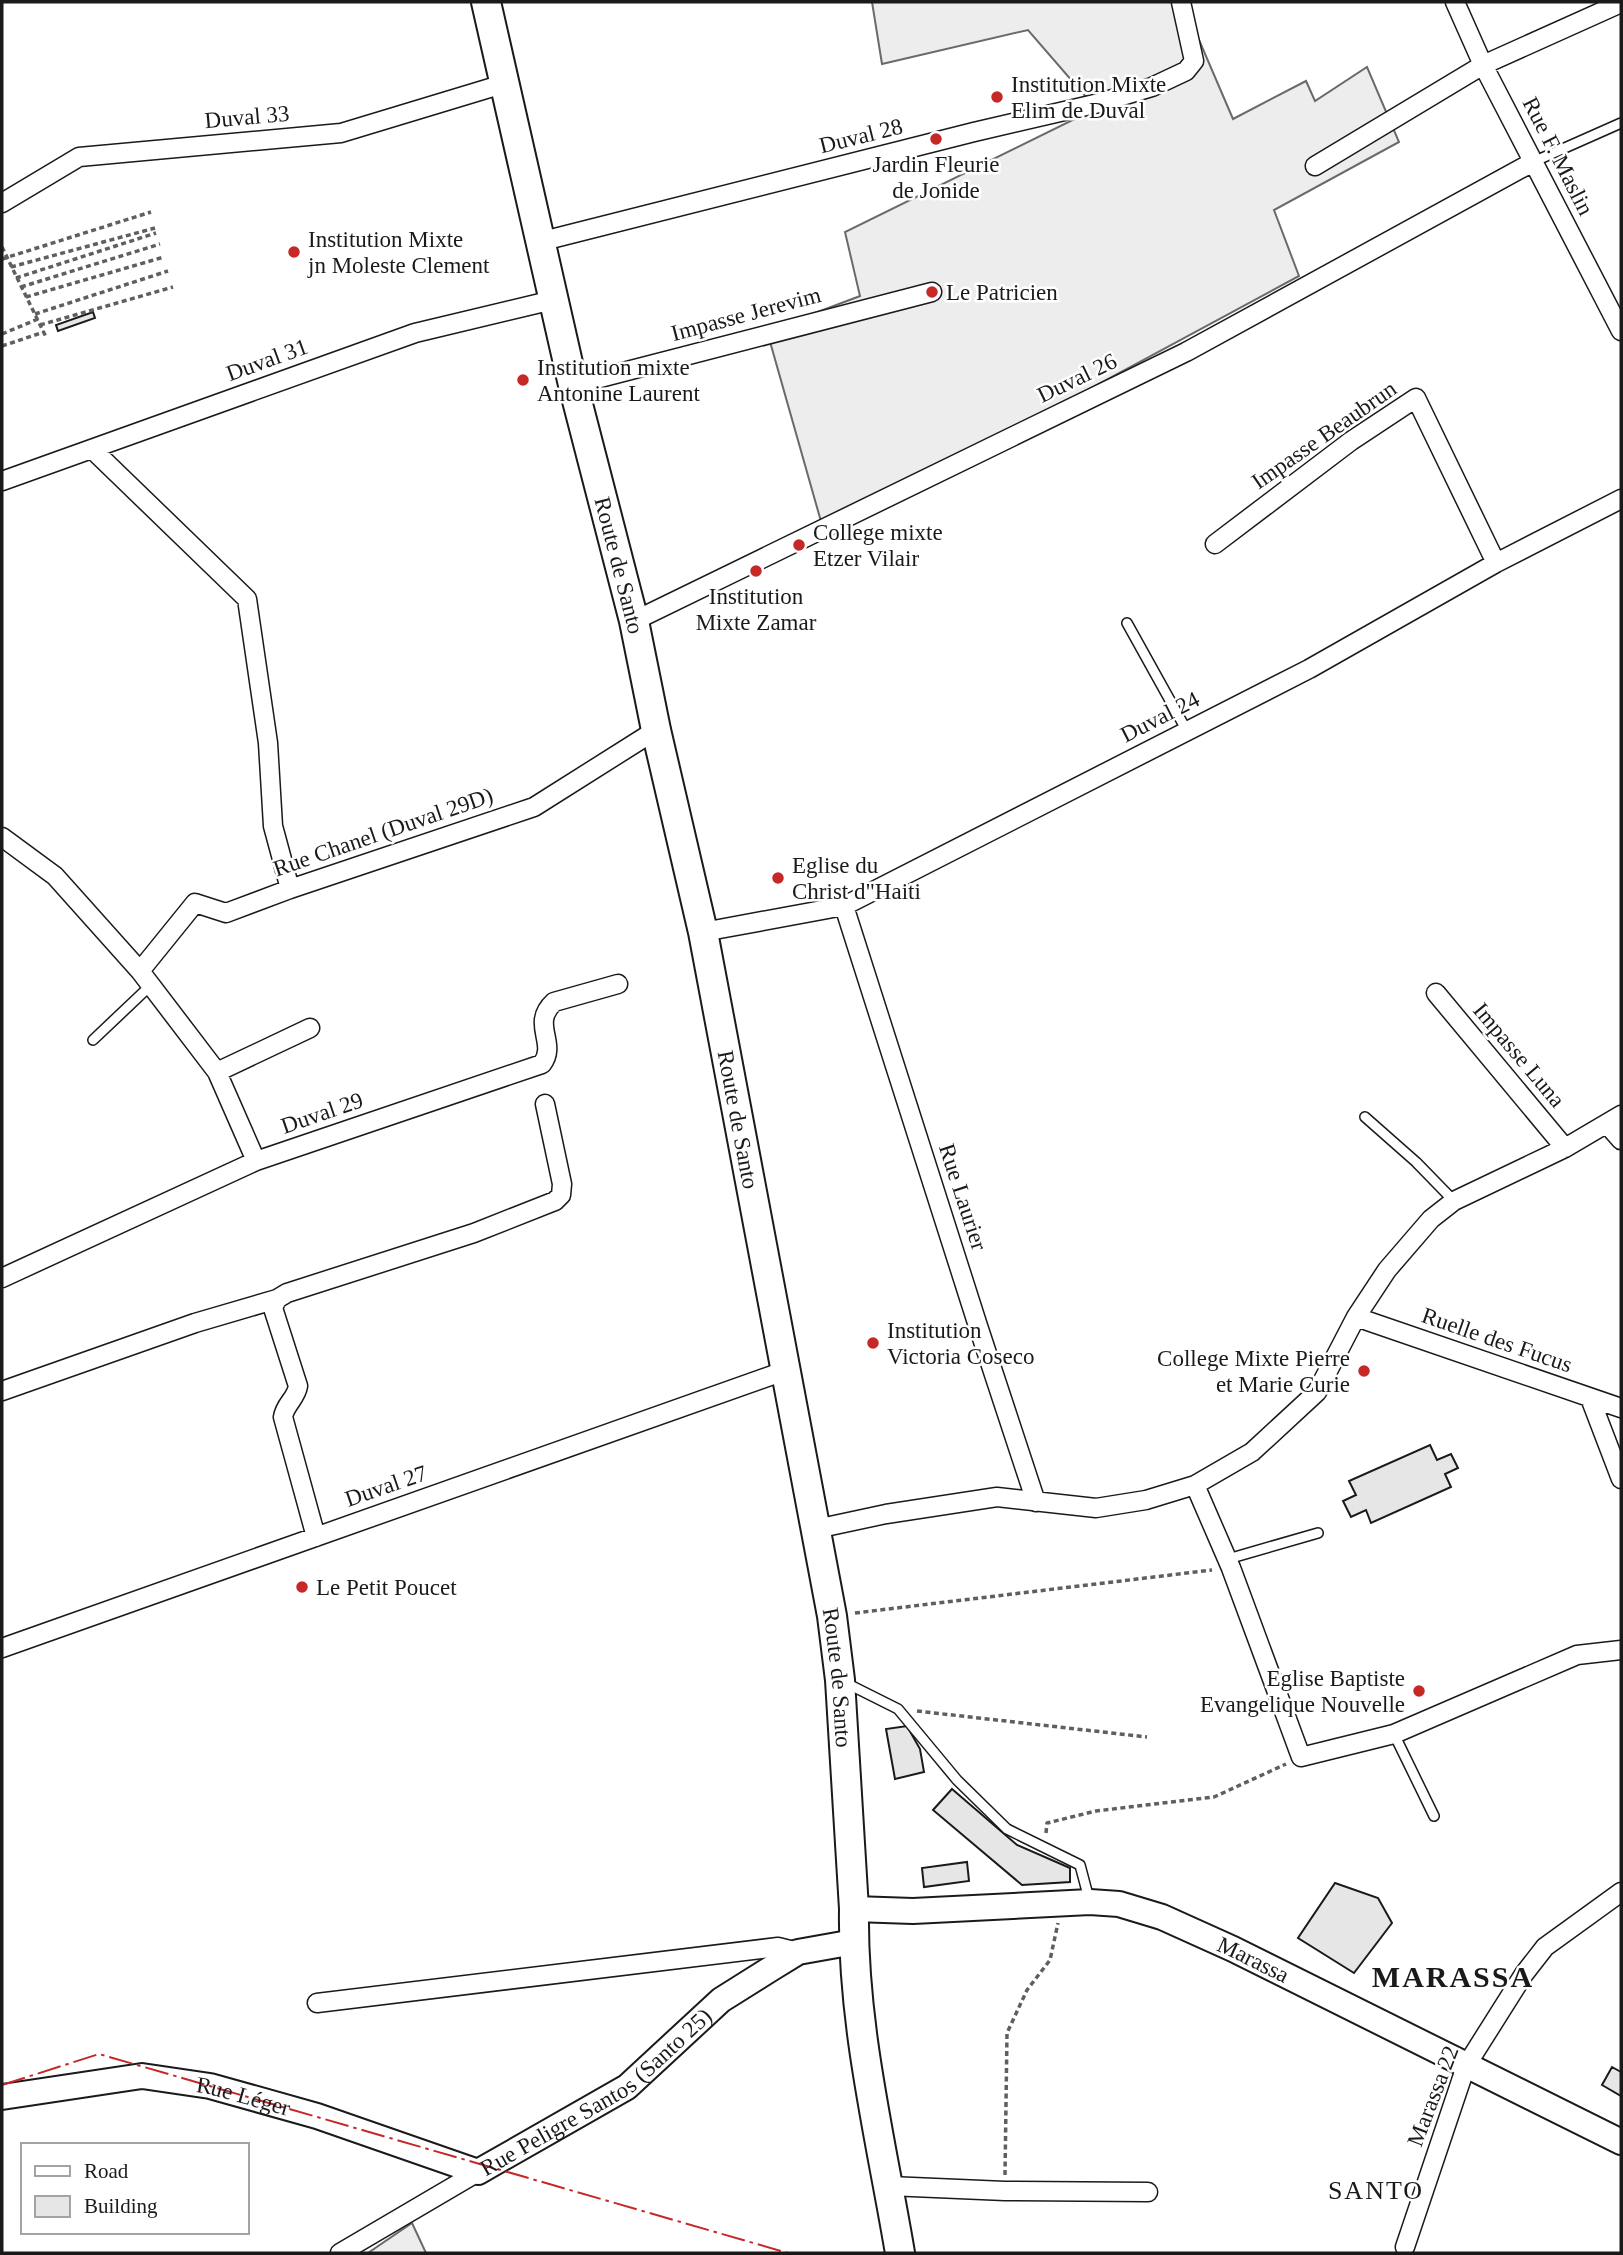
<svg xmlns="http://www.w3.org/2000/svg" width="1623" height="2255" viewBox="0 0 1623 2255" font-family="Georgia,serif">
<rect width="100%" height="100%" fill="#fff"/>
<path fill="#ededed" stroke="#6a6a6a" stroke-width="2" d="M872,2H1187L1190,19L1233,119L1306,81L1315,101L1367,67L1399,142L1274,210L1299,276L824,532L767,331L860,296L845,232L1091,111L1086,97L1028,30L882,64Z
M412,2223L426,2253H368Z"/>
<path fill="#e6e6e6" stroke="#1a1a1a" stroke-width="2" d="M93,312L95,318L58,331L56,325Z
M1430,1445L1437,1460L1451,1454L1458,1468L1445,1474L1451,1487L1371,1523L1366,1510L1351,1517L1343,1501L1356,1495L1349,1481Z
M907,1726L920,1749L924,1772L895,1779L886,1729Z
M952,1789L1017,1845L1070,1868V1882L1022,1885L933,1810Z
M967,1862L969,1881L924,1887L922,1868Z
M1335,1883L1378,1898L1392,1923L1354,1973L1298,1938Z
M1612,2067L1621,2072V2096L1602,2085Z"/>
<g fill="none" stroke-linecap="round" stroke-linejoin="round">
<defs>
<path id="lane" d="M1533,162L1621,123
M1127,623L1187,731
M93,1040L151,985
M1365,1117L1416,1162L1454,1201
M1228,1559L1318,1533
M844,1682L898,1709L957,1780L1007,1829L1080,1865L1089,1899
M1394,1734L1434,1816"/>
<path id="street" d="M1455,2L1483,65L1621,331
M1315,166L1483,65L1621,3
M2,203L79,157L341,133L503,84
M539,242L974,132L1099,103L1152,87L1186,71L1194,61L1181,2
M573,385L932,292
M92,449L247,599L268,743L273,826L290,889
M2,481L415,333L553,300
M1215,544L1351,441L1416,398L1496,563
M634,621L1186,352L1533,162
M2,837L55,876L140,971L217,1072L256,1161
M844,906L978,1326L1036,1502
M703,932L844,906L1309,669L1496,563L1621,499
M140,971L195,903L226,913L290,889L534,807L656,730
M1436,993L1565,1148
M217,1072L310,1028
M1607,1124L1621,1140
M2,1278L256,1161L542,1064C558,1043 530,1024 554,1002L618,984
M1356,1317L1621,1408
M2,1391L195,1323L277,1299
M1590,1398L1621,1479
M1195,1485L1231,1568L1301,1757L1394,1734L1577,1655L1621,1650
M816,1529L886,1514L997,1497L1096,1508L1146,1500L1195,1485L1252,1452L1317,1392L1356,1317L1387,1270L1431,1219L1454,1201L1565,1148L1621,1115
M316,1537L283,1417C285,1404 296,1399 298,1386L273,1308L277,1299L287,1293L474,1233L555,1201L561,1195L562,1184L545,1104
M2,1648L787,1370
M317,2003L778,1947L798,1952
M889,2186L1005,2191L1148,2192
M1405,2247L1466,2066L1524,1974L1545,1947L1621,1892
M340,2253L478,2172"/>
<g id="secondary">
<path id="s1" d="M854,1909L913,1911L1090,1902L1119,1904L1162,1917L1233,1949L1621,2142"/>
<path id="s2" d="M2,2097L142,2076L210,2086L317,2116L478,2172L627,2087L721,2000L772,1968L798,1952L854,1942"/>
</g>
<g id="primary">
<path id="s3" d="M486,2L573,385L634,621L656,730L703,932L832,1616L840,1680L854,1909C852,2024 881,2140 900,2253"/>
</g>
</defs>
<use href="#lane" stroke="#1a1a1a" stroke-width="12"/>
<use href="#street" stroke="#1a1a1a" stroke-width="21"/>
<use href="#secondary" stroke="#1a1a1a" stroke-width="28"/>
<use href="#primary" stroke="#1a1a1a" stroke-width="32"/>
<path stroke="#5f5f5f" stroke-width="3.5" stroke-dasharray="5 3.5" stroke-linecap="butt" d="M2,247L46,337
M2,259L151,212
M11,267L155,228
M16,278L156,233
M21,287L160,244
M26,297L164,257
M35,314L168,271
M40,325L173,287
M2,334L38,319
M2,346L44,332
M855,1613L1212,1570
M917,1711L1147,1737
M1046,1833L1047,1823L1096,1811L1214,1797L1286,1764
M1005,2175L1007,2033L1027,1990L1050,1960L1058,1923"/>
<use href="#lane" stroke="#fff" stroke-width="9"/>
<use href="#street" stroke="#fff" stroke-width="18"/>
<use href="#secondary" stroke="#fff" stroke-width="24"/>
<use href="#primary" stroke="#fff" stroke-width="28"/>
<path stroke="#c62828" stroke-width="2" stroke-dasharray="24 5 3.5 5" stroke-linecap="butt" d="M2,2085L99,2054L788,2253"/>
</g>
<g fill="#c62828" stroke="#fff" stroke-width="2.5">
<circle cx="997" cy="97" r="7"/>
<circle cx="936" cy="139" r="7"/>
<circle cx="294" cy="252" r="7"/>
<circle cx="932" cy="292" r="7"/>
<circle cx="523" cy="380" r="7"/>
<circle cx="799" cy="545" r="7"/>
<circle cx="756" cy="571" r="7"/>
<circle cx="778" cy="878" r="7"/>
<circle cx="873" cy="1343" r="7"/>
<circle cx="1364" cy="1371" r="7"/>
<circle cx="302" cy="1587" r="7"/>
<circle cx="1419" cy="1691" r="7"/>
</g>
<g text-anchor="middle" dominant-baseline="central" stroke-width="5" stroke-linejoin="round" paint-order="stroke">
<g font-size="23" fill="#1a1a1a" stroke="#fff" text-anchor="start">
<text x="1011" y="84">Institution Mixte<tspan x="1011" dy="26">Elim de Duval</tspan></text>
<text x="936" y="164" text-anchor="middle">Jardin Fleurie<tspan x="936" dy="26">de Jonide</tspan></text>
<text x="308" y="239">Institution Mixte<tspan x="308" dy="26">jn Moleste Clement</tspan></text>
<text x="946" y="292">Le Patricien</text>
<text x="537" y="367">Institution mixte<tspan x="537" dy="26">Antonine Laurent</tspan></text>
<text x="813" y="532">College mixte<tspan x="813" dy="26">Etzer Vilair</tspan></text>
<text x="756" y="596" text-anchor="middle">Institution<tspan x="756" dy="26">Mixte Zamar</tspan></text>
<text x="792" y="865">Eglise du<tspan x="792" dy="26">Christ d"Haiti</tspan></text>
<text x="887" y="1330">Institution<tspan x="887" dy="26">Victoria Coseco</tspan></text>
<text x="1350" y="1358" text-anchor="end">College Mixte Pierre<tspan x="1350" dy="26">et Marie Curie</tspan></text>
<text x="316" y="1587">Le Petit Poucet</text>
<text x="1405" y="1678" text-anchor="end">Eglise Baptiste<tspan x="1405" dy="26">Evangelique Nouvelle</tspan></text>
</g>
<g font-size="23" fill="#1a1a1a" stroke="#fff">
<text transform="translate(247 117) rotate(-5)">Duval 33</text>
<text transform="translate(861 136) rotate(-14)">Duval 28</text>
<text transform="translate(1558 156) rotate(63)">Rue F. Maslin</text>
<text transform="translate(746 314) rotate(-15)">Impasse Jerevim</text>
<text transform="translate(267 360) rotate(-20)">Duval 31</text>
<text transform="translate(1077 378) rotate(-26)">Duval 26</text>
<text transform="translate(1324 435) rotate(-35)">Impasse Beaubrun</text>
<text stroke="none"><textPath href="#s3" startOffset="579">Route de Santo</textPath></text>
<text transform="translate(1160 717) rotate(-27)">Duval 24</text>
<text transform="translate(383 832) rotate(-19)">Rue Chanel (Duval 29D)</text>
<text transform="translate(1519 1055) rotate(50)">Impasse Luna</text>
<text transform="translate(322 1113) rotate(-19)">Duval 29</text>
<text stroke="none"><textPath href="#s3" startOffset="1146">Route de Santo</textPath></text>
<text transform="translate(963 1197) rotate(72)">Rue Laurier</text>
<text transform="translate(1497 1340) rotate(19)">Ruelle des Fucus</text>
<text transform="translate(386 1486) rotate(-19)">Duval 27</text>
<text stroke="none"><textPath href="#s3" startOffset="1713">Route de Santo</textPath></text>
<text stroke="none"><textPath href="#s1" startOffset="411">Marassa</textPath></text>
<text stroke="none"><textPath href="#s2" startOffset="635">Rue Peligre Santos (Santo 25)</textPath></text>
<text transform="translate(1433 2096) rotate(-69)">Marassa 22</text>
<text stroke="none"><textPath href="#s2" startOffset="245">Rue Léger</textPath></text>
</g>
<g font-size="26" letter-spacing="2" fill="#1a1a1a" stroke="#fff">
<text x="1376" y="2190">SANTO</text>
</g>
<g font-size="30" font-weight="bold" letter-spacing="2" fill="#1a1a1a" stroke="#fff">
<text x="1453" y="1976">MARASSA</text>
</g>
</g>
<rect width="1623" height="2255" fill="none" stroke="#1a1a1a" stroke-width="7"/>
<rect x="21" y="2143" width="228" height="91" fill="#ffffff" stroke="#a3a3a3" stroke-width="2"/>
<rect x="35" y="2166" width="35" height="10" fill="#ffffff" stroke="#a3a3a3" stroke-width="2"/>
<text x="84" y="2178" font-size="21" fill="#1a1a1a">Road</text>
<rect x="35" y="2196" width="35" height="21" fill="#e6e6e6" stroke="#a3a3a3" stroke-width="2"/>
<text x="84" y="2213" font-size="21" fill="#1a1a1a">Building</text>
</svg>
